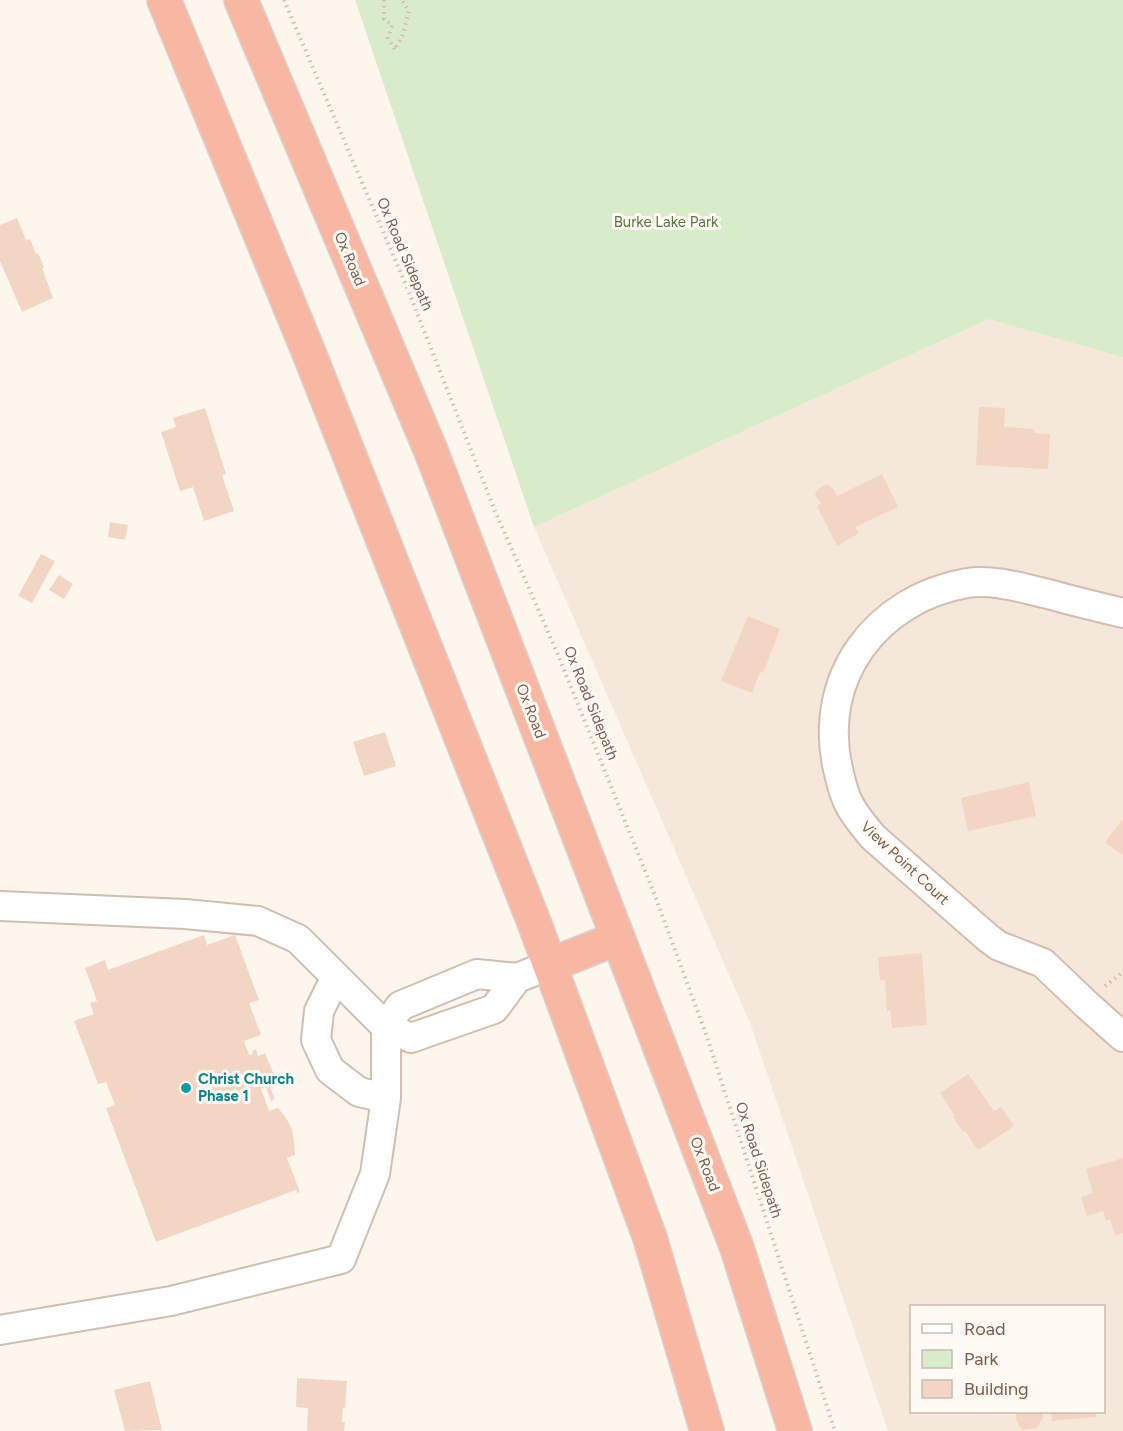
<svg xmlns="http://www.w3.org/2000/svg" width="1123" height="1431" viewBox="0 0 1123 1431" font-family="Figtree,sans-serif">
<rect width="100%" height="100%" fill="#fdf6ec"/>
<path fill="#f5e8da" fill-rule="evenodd" d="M1123,258V1431H888L750,1023L534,527ZM912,1306H1104V1412H912Z"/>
<path fill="#d8ecc9" d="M355,0H1123V357L989,319L534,527Z"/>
<path fill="#f3d5c3" d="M17,218L26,240L30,239L36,254L38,253L44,267L42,268L53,298L22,312L0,261V225Z
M979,407L1005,408L1004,427L1034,429V433L1050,434L1048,469L976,465Z
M205,408L226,474L222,475L234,511L204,521L193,487L180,491L161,432L176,427L173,418Z
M882,474L898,507L855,527L859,533L837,546L817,506L821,503L815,495L818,489L827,484L832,487L837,496Z
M110,522L128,525L125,540L108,537Z
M41,554L55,561L32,603L18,596Z
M59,575L73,584L64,599L49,590Z
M748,616L780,629L763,673L760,672L752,693L721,681Z
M385,732L396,766L364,776L353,742Z
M1029,782L1036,816L968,831L961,798Z
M1123,819V856L1105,842Z
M204,935L207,945L235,935L259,1000L249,1003L261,1035L244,1041L249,1055L253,1054L252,1051L256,1049L258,1056L265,1053L276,1080L268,1083L275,1099L271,1101L266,1087L261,1089L269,1111L278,1108L286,1118L292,1129L294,1142L295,1155L287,1158L300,1192L298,1193L296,1190L156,1242L106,1108L115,1105L106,1082L98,1084L74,1021L94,1014L90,1003L97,1001L85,968L105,960L108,970Z
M922,953L927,1025L892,1028L890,1010L887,1011L885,980H880L878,957Z
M968,1074L994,1111L1001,1107L1014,1126L978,1150L965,1131L963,1132L953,1117L955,1116L940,1093Z
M1123,1158V1233L1115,1236L1110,1219L1106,1221L1103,1211L1087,1216L1081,1197L1093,1193L1086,1169Z
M297,1378L347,1381L345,1408H343L342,1422H345L344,1431H307L308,1408L296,1407Z
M150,1381L162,1430L125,1431L114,1390Z
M1016,1412H1043V1418L1037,1428L1022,1430L1016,1420Z
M1051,1412H1095L1096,1417L1052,1421Z"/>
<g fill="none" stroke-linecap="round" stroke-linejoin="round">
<defs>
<path id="minor" d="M1123,613C1098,607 1073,601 1048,594C1022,588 994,579 967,583C876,599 817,678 838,769C841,781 843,793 849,804C855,816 864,826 873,837L988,938L999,946L1043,963L1087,1005L1123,1037
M0,906L185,914L258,921L298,939L386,1027L411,1038L494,1009L517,978
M336,977L319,1011L316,1040L330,1070L359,1092L386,1098
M0,1330L171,1301L341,1259L375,1174L386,1098V1027L400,1006L477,974L517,978L550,965"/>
<path id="highway" d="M164,0L309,353L534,922L650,1238L707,1431
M241,0L431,451L737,1248L795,1431
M550,965L618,938"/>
</defs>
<use href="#minor" stroke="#d1beb0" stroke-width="32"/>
<use href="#highway" stroke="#dad1cd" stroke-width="36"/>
<path stroke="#d9b8a5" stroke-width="4" stroke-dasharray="1.5 4.5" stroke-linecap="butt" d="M284,0L408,290L495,511L556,650L654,893L706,1034L835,1431
M384,0V19L392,25L388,38L395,50L403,34L409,11L402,0
M1105,986L1123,972"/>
<use href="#minor" stroke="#fff" stroke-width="28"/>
<use href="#highway" stroke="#f7b7a3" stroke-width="33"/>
</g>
<circle fill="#0f9aa8" stroke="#fffaf3" stroke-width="2" cx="186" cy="1088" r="6"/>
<g text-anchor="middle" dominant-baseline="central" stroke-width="6" stroke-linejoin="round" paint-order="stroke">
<g font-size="15" fill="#537a41" stroke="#fffaf3">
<text x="666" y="222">Burke Lake Park</text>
</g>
<g font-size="15" fill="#7a5c4d" stroke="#fffaf3">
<text transform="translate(405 254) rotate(67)">Ox Road Sidepath</text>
<text transform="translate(350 259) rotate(67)">Ox Road</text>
<text transform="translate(591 703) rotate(68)">Ox Road Sidepath</text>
<text transform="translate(531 711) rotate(69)">Ox Road</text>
<text transform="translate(905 863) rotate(43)">View Point Court</text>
<text transform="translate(759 1160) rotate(72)">Ox Road Sidepath</text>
<text transform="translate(705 1164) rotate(69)">Ox Road</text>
</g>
<g font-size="15" font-weight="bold" fill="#0d838f" stroke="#fffaf3" text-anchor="start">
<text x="198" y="1079">Christ Church<tspan x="198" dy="17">Phase 1</tspan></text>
</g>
</g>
<rect x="910" y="1305" width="195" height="108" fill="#fffaf3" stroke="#cabbb1" stroke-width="1.5"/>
<rect x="922" y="1324" width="30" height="9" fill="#ffffff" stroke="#cabbb1" stroke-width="1.5"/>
<text x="964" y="1335" font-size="18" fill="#7a5c4d">Road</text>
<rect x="922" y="1350" width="30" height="18" fill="#d8ecc9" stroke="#cabbb1" stroke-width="1.5"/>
<text x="964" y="1365" font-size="18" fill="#7a5c4d">Park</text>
<rect x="922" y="1380" width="30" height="18" fill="#f3d5c3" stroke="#cabbb1" stroke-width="1.5"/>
<text x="964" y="1395" font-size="18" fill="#7a5c4d">Building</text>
</svg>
